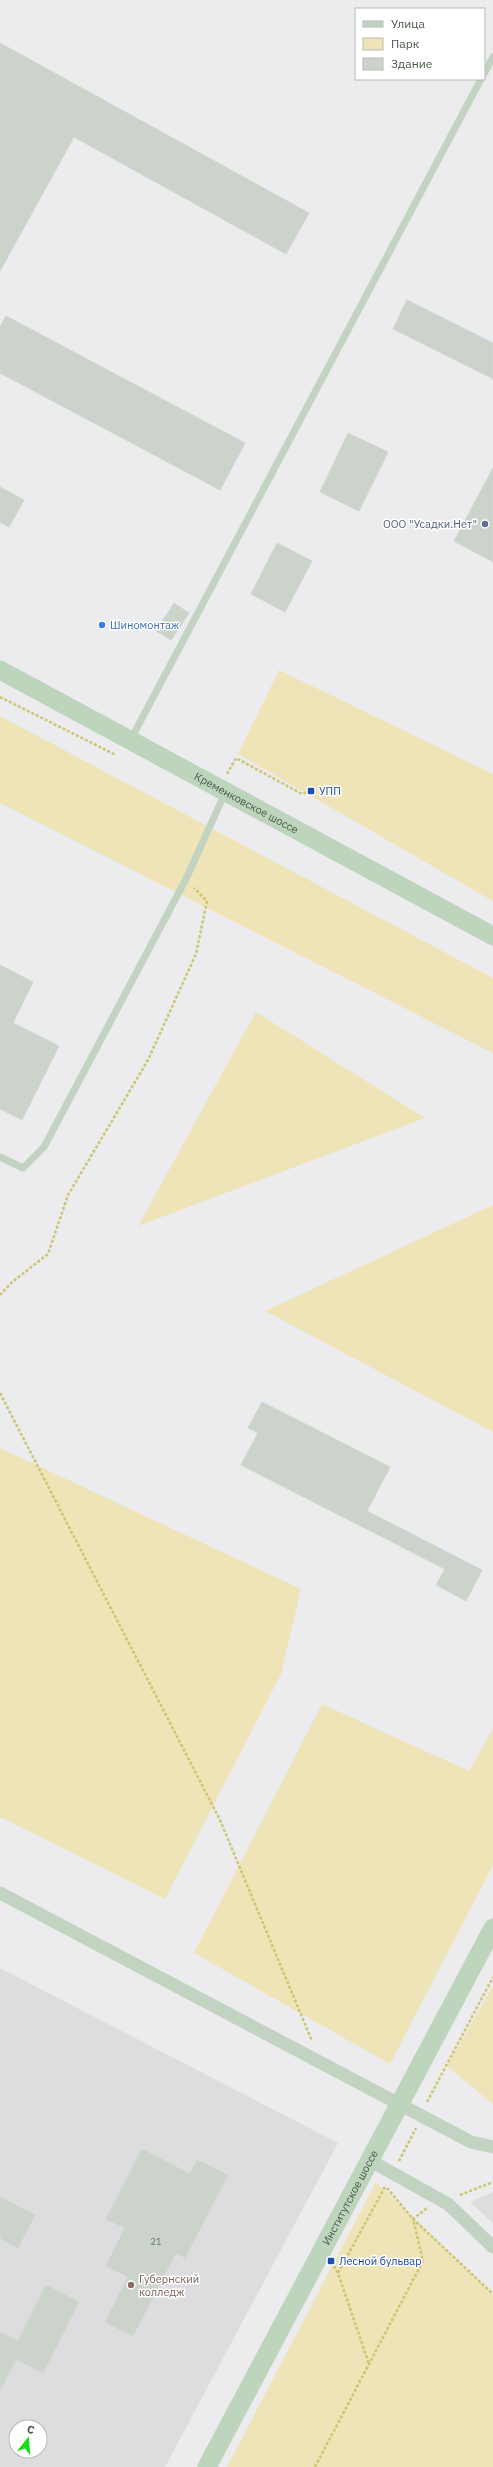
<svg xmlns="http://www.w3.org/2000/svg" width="493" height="2467" viewBox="0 0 493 2467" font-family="'IBM Plex Sans',sans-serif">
<rect width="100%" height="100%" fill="#ecebee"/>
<path fill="#dddddf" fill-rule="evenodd" d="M0,1968L338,2143L165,2467H0ZM16,2427H40V2451H16Z
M493,2192V2223L470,2202Z"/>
<path fill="#eee4b7" d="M279,670L493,774V901L238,754Z
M0,716L493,978V1053L0,803Z
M256,1012L425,1118L138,1226Z
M493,1205V1432L265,1311Z
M0,1448L301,1589L281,1674L165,1899L0,1817Z
M322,1704L469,1771L493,1729V1865L390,2064L194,1953Z
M493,1986V2104L447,2066Z
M376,2182L493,2294V2467H227Z"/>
<path fill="#cbd3cb" stroke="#cfd7d0" d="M0,43L309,213L286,254L74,137L0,271Z
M407,300L493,343V379L393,329Z
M6,316L245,443L220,490L0,373V327Z
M348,433L388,452L359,511L320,492Z
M493,468V562L454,541Z
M0,487L24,500L9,527L0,522Z
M277,543L312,561L285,612L251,594Z
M174,603L189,613L171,640L156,631Z
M0,965L33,982L13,1023L59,1046L22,1120L0,1109Z
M262,1402L390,1467L367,1511L482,1570L466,1601L436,1585L445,1569L241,1465L258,1433L248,1428Z
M142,2149L190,2174L197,2160L228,2175L185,2258L176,2253L133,2336L105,2322L128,2277L106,2266L125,2228L106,2219Z
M0,2197L35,2215L18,2248L0,2238Z
M46,2285L79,2302L43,2373L16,2359L0,2391V2332L18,2341Z"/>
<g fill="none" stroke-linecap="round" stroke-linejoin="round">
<path stroke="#ccc66f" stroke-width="2.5" stroke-dasharray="3 2" stroke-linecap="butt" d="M0,697L116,755
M227,774L236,758L302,794L311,791
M0,1295L11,1283L48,1254L68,1195L148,1060L196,954L207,901L194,888
M0,1393L220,1820L312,2041
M427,2102L493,1977
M399,2161L416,2128
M387,2188L413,2219L493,2294
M460,2195L493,2182
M334,2266L338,2273L369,2364
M338,2273L386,2185
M315,2467L423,2261L413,2219L427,2208"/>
<path stroke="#c3d3c1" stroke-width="7" d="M484,74L493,57
M131,739L481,79
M0,1157L23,1168L44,1147L186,879L225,793"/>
<path stroke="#c3d3c1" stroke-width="13" d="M0,1893L471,2142L493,2147
M369,2160L448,2204L493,2247"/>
<g stroke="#bed5bd" stroke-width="19">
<path id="s1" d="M0,670L493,936"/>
<path id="s2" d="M207,2467L493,1928"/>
</g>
</g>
<circle fill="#5c6f8a" stroke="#fff" stroke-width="1.5" cx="485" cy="524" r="4"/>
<circle fill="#3f7fe0" stroke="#fff" stroke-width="1.5" cx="102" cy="625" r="4"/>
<g fill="#1a4fb4" stroke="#fff" stroke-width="1.5">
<rect x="307" y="787" width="8" height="8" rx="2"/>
<rect x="327" y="2257" width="8" height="8" rx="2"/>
</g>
<circle fill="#8d6e63" stroke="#fff" stroke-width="1.5" cx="131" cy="2285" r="4"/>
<g text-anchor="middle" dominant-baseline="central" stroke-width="3" stroke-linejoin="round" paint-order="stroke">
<g font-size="9" fill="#677766">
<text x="156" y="2241">21</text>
</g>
<g font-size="11" fill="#4e5e75" stroke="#fff" text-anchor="end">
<text x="477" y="524">ООО "Усадки.Нет"</text>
</g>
<g font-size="11" fill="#366cbe" stroke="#fff" text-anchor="start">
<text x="110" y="625">Шиномонтаж</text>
</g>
<g font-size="11" fill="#164399" stroke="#fff" text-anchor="start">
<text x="319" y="791">УПП</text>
<text x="339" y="2261">Лесной бульвар</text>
</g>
<g font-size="11" fill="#465844" stroke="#fff">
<text stroke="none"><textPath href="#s1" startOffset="280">Кременковское шоссе</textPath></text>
<text stroke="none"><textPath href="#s2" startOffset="305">Институтское шоссе</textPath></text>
</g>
<g font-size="11" fill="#785e54" stroke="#fff" text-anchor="start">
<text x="139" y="2279">Губернский<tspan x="139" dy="13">колледж</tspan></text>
</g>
</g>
<rect x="355" y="8" width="130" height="72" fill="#ffffff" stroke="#b5bcb4"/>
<rect x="363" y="21" width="20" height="6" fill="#bed5bd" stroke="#b5bcb4"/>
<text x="391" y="28" font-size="12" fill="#465844">Улица</text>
<rect x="363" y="38" width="20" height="12" fill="#eee4b7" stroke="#b5bcb4"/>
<text x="391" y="48" font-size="12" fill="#465844">Парк</text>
<rect x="363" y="58" width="20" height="12" fill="#cbd3cb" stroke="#b5bcb4"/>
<text x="391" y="68" font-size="12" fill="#465844">Здание</text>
<g transform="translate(28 2439) rotate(17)"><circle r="19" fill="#ffffff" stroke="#b5bcb4"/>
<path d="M0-3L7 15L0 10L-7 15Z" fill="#19dc17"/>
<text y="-6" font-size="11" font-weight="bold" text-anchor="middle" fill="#465844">С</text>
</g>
</svg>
